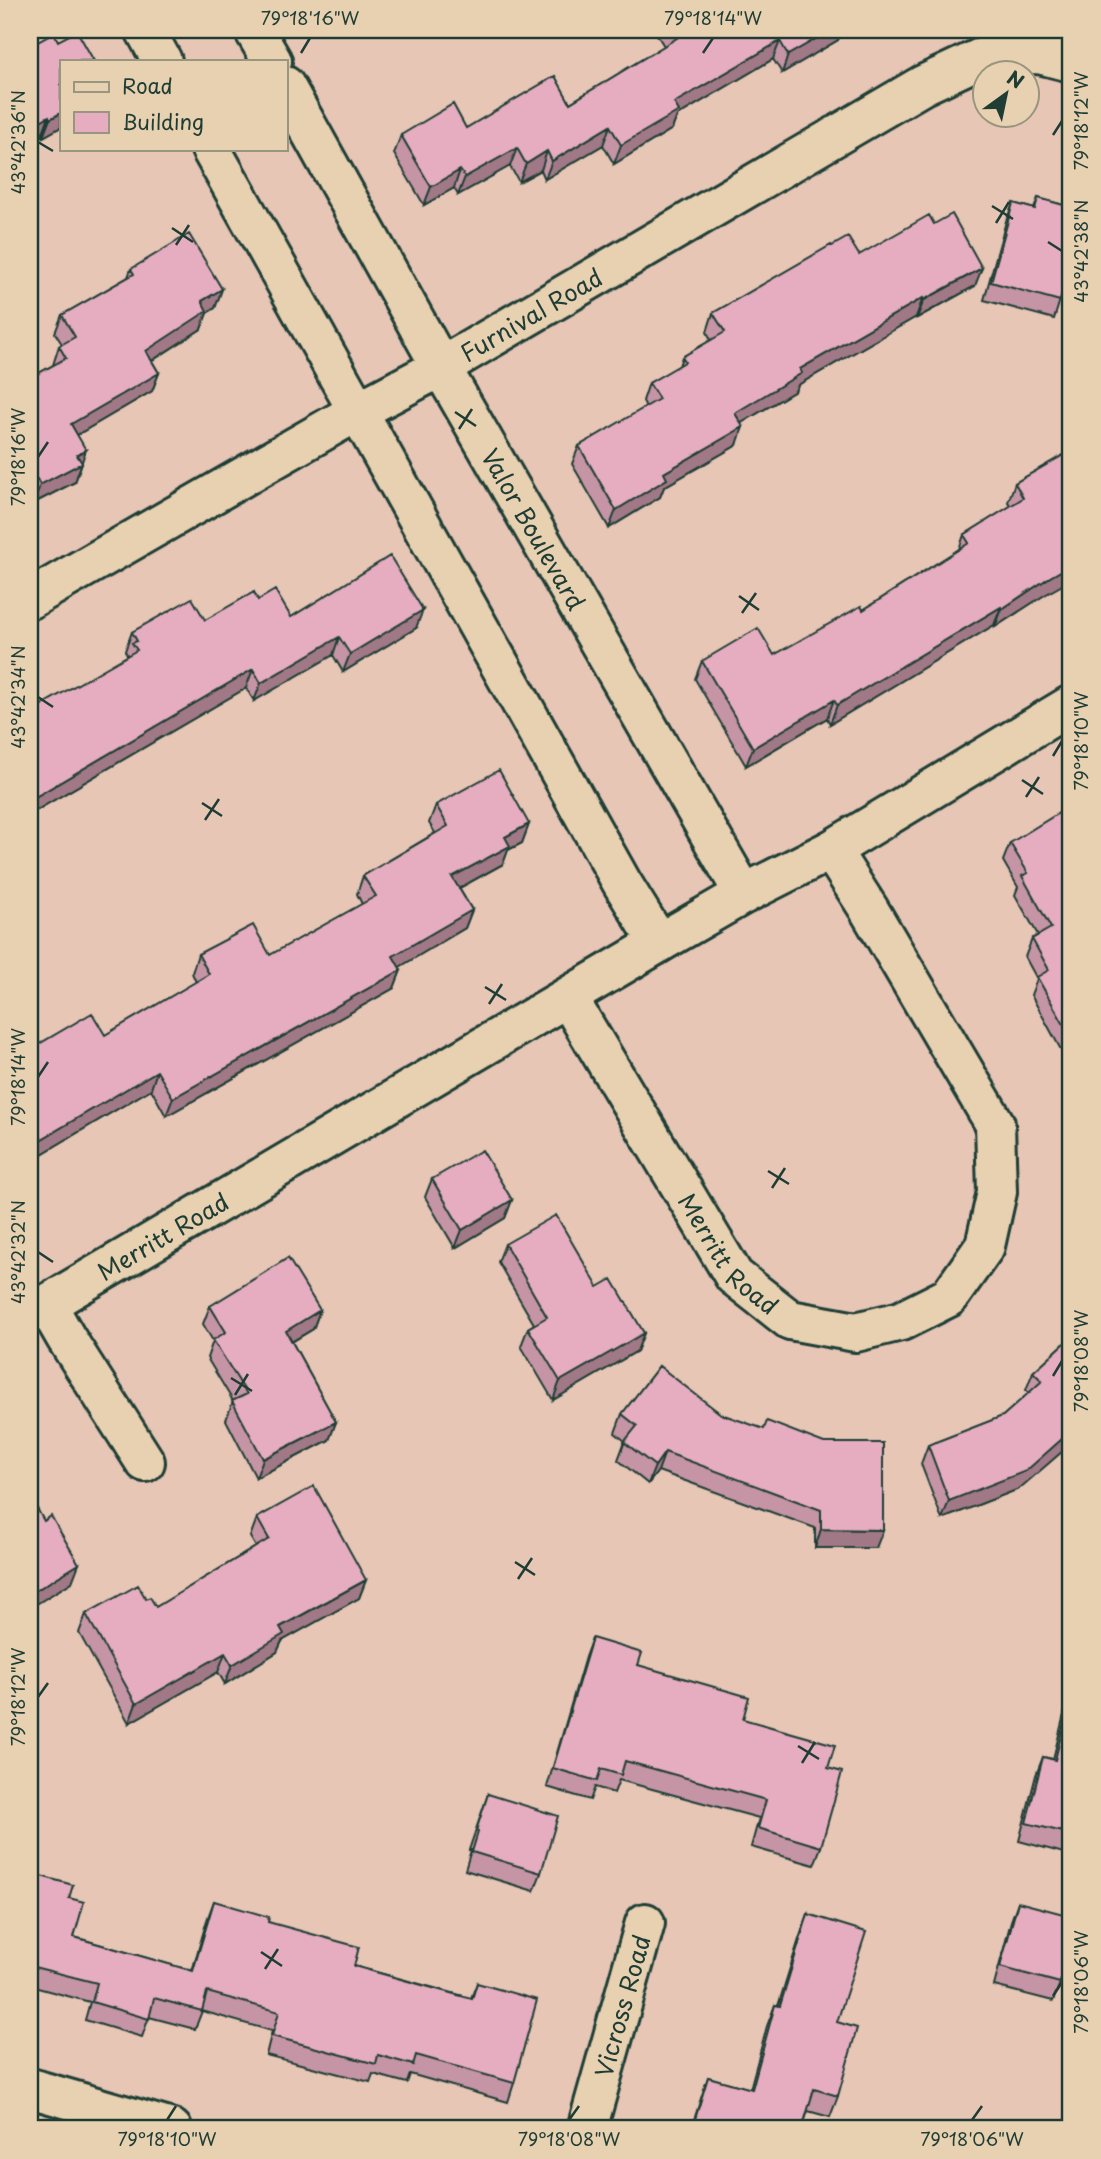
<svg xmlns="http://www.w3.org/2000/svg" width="1101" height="2159" viewBox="0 0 1101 2159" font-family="'Playpen Sans',sans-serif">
<rect width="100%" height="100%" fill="#e7c6b6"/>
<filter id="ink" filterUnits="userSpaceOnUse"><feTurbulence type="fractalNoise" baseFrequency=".0143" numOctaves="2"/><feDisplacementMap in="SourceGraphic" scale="14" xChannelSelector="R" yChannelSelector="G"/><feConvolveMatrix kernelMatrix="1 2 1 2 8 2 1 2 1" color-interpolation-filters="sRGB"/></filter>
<g filter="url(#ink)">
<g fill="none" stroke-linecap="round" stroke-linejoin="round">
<defs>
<g id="street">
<path d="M145,30L162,61"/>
<path d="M254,30L272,61"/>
<path id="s1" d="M285,86L441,367L744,894"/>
<path d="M211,149L622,883L659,943"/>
<path id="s2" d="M30,599L358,411L441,367L923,85L985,56L1039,54L1071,62"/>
<path id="s3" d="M568,998L734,1276L790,1320L856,1332L901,1321L949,1297L985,1246L997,1192L995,1124L868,908L831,850"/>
<path d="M47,1305L66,1338L145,1462"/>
<path id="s4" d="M30,1314L659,943L744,894L831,850L1071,705"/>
<path d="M30,2088L172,2129"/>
<path id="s5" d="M587,2129L645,1923"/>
</g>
</defs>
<use href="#street" stroke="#1f3d34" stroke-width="44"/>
<use href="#street" stroke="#e8d1b1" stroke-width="38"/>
</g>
<path fill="#c695a5" stroke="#1f3d34" stroke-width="2" d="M654,30H842L838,40L782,73L773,59L677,116L672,129L614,164L603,145L545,179L541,170L519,182L510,166L458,195L454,188L424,205L394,154L401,135L466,128L570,103L664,46Z
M30,46L61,61V127L43,137L42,135L30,142Z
M1038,198L1071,207V300L1061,297L1054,319L984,300L1006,221L1013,203L1034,209Z
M934,224L975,286L917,318L916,317L798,385L795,391L741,423L737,445L664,487L660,497L609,528L572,464L579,446L646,407L643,401L649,383L679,366L682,357L711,340L707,332L713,313L832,246L859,255Z
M131,269L222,289L215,308L207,313L201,329L152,361L159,373L152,391L77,435L82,463L75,482L34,503L30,497V378L53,365L59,346L62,344L55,333L62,315L128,277Z
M1067,453L1043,596L995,627L994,625L830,724L827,718L746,766L695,679L702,661L774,655L863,610L959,549L964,535L1011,506L1008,502L1015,483Z
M258,600L291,617L416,628L343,672L333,655L254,701L246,688L30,814V708L31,711L128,656L125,651L132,632L205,620Z
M436,805L529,824L522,843L508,850L503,864L459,888L472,910L465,928L399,967L401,970L394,988L166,1116L151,1089L30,1161V1058L34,1047L105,1035L196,982L192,973L198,954L270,955L362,904L357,894L363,876L435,833L429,823Z
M1071,827V1068L1031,995L1037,979L1025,957L1032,939L1038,935L1015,895L1018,887L1003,861L1010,843Z
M432,1179L512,1200L505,1218L455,1248L425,1197Z
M505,1244L598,1287L644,1333L637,1351L553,1400L521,1346L528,1328L534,1324L498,1262Z
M210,1306L320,1310L313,1329L292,1342L336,1422L329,1440L256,1478L226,1420L233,1401L207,1358L213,1341L203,1324Z
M1066,1342L1019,1489L942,1519L921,1464L928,1445L1003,1416L1029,1393L1026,1390L1033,1372Z
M659,1366L876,1548H815V1528L658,1471L648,1484L618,1460L625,1441L615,1433L622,1414Z
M257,1518L366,1580L359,1598L282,1641L277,1652L225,1684L218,1672L129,1723L79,1633L86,1614L146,1599L156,1607L256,1547L250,1537Z
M592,1638L638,1665L743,1719L828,1768L821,1847L814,1865L751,1847L759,1818L619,1780L614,1793L595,1787L590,1800L547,1787L585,1657Z
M1071,1686V1855L1019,1841L1036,1775L1043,1757L1053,1759Z
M488,1794L541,1873L534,1891L465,1870L471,1850H469Z
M30,1873L69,1898L74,1937L192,1971L207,1920L214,1901L268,1922L354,1966L471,1998L477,1983L514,2083L508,2102L410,2074L407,2083L373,2074L370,2082L266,2055L272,2031L202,2011L195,2029L149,2017L142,2037L85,2020L90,2002L30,1986Z
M1018,1902L1060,1983L1053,2001L994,1986L1011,1921Z
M808,1914L837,2022L838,2096L830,2117L808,2111L802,2129H691L708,2077L750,2089L767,2026L775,2005L778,2006L800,1936Z"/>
<path fill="#a17986" stroke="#1f3d34" stroke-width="2" d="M831,30H842L838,40L782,73L788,55Z
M780,41L773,59L677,116L672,129L614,164L621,145L674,103Z
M61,113V127L43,137L50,119Z
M49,116L42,135L30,142V138L35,124Z
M610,126L603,145L545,179L552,161Z
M517,148L510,166L458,195L465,177Z
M547,151L541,170L519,182L526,164Z
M460,170L454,188L424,205L431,187Z
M982,268L975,286L917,318L924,300Z
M222,289L215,308L207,313L201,329L139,369L146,351L202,301Z
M923,298L916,317L798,385L795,391L728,431L735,413L800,369Z
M159,373L152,391L65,442L71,424Z
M743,427L737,445L664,487L660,497L609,528L616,510L664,473Z
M86,450L75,482L34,503L40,485L77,455Z
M37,479L30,497V482Z
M1071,565V580L1043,596L995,627L1002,609L1050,577Z
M1001,607L994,625L830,724L837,705Z
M423,610L416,628L343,672L350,654Z
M339,637L333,655L254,701L261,683Z
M253,669L246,688L30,814V800Z
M834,700L827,718L746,766L753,748Z
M529,824L522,843L508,850L503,864L445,896L452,877L505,837Z
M472,910L465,928L386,975L393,956Z
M401,970L394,988L166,1116L173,1098Z
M157,1071L151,1089L30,1161V1146Z
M512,1200L505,1218L455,1248L462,1230Z
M320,1310L313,1329L279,1349L286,1331Z
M644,1333L637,1351L553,1400L560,1381Z
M336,1422L329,1440L256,1478L263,1459Z
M1071,1431V1444L1019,1489L942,1519L949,1501Z
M665,1452L658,1471L648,1484L655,1466Z
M821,1529L883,1530L876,1548H815Z
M79,1564L72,1582L30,1608V1594Z
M366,1580L359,1598L282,1641L277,1652L225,1684L232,1665L280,1627Z
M225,1653L218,1672L129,1723L136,1704Z"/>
<path fill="#e6adc0" stroke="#1f3d34" stroke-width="2" d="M672,30H831L788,55L780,41L674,103L679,111L621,145L610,126L552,161L547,151L526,164L517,148L465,177L460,170L431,187L401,135L453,104L466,128L555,76L570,103L677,38Z
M77,31L94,61H61V113L50,119L49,116L35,124L30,116V46L54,33L58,41Z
M1038,198L1071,207V280L1066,278L1060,301L991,282L1013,203L1035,209Z
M952,214L982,268L924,300L923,298L800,369L802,373L735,413L743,427L664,473L667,479L616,510L579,446L659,399L649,383L685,362L682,357L725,332L713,313L831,245L832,246L848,237L859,255L929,215L934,224Z
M189,234L222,289L202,301L207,311L146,351L159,373L71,424L86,450L77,455L82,463L40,485L37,479L30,482V378L66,358L59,346L75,337L62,315L134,274L131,269Z
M1067,453L1071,460V565L1050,577L1002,609L1001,607L837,705L834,700L753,748L702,661L758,628L774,655L861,606L863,610L969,543L964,535L1023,498L1015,483Z
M390,556L423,610L350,654L339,637L261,683L253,669L30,800V708L31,711L137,650L132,643L137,641L132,632L192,598L205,620L254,592L258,600L275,590L291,617Z
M499,770L529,824L505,837L510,846L452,877L472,910L393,956L401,970L173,1098L157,1071L30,1146V1061L38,1056L34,1047L92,1013L105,1035L209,974L198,954L253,925L270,955L376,896L363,876L448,826L436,805Z
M1062,811L1071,827V1037L1037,977L1049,970L1032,939L1051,928L1022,876L1028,873L1010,843Z
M482,1150L512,1200L462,1230L432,1179Z
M556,1215L598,1287L612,1279L644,1333L560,1381L528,1328L547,1317L505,1244Z
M288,1258L320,1310L286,1331L336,1422L263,1459L232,1401L247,1394L213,1340L226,1332L210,1306Z
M1071,1333V1431L1026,1471L949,1501L928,1445L1003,1416L1042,1381L1033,1372L1066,1342Z
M659,1366L721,1414L764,1429L767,1421L824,1443H883V1530L821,1529V1510L665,1452L655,1466L624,1442L637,1426L622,1414Z
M314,1486L366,1580L280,1627L284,1634L232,1665L225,1653L136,1704L86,1614L138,1585L146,1599L150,1597L156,1607L269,1539L257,1518Z
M30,1496L44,1521L51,1516L79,1564L30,1594Z
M592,1638L642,1653L638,1665L749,1697L743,1719L835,1745L828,1768L842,1772L821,1847L758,1828L766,1800L625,1761L621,1775L601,1769L597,1781L553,1768Z
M1071,1695V1834L1026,1823L1043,1757L1055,1760Z
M488,1794L558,1816L541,1873L472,1852L478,1832L476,1831Z
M30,1873L73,1885L69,1898L84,1902L74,1937L193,1971L214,1901L269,1917L268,1922L359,1947L354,1966L472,1999L477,1983L537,2000L514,2083L416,2055L413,2065L378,2055L376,2064L272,2036L279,2012L207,1992L202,2011L154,1998L149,2019L92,2002L97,1983L30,1966Z
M1018,1902L1071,1916V1939L1060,1983L1000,1967Z
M808,1914L866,1932L837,2022L857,2028L838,2096L814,2089L802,2129H692L708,2077L752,2089L775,2005L780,2006Z"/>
</g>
<path fill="none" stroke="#1f3d34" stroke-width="2.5" d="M301,53L310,38M703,53L713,38M1053,135L1062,121M38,142L53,151M992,206L1013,219M996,223L1009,202M172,228L193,242M1048,242L1062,251M176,245L189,225M455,412L476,426M459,429L472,409M38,457L48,442M739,596L759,610M742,613L756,593M38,697L53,707M1053,756L1062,741M1022,780L1043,794M1026,797L1039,777M202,803L222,816M205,820L219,799M485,987L506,1000M489,1004L502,984M38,1077L48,1062M768,1171L789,1184M772,1188L785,1168M38,1252L53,1262M1053,1376L1062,1361M231,1378L252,1391M235,1395L248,1374M515,1562L535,1575M518,1579L532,1558M38,1697L48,1683M798,1746L819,1759M802,1763L815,1742M261,1952L282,1966M265,1969L278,1949M1053,1996L1062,1982M167,2120L176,2106M569,2120L579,2106M972,2120L982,2106"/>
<g text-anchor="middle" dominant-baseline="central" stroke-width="5" stroke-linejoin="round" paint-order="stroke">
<g font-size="24" fill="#1f3d34" stroke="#e8d1b1">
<text stroke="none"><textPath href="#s2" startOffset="576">Furnival Road</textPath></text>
<text stroke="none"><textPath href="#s1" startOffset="508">Valor Boulevard</textPath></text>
<text stroke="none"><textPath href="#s4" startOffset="154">Merritt Road</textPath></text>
<text stroke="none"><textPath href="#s3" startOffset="303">Merritt Road</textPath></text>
<text stroke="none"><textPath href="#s5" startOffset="128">Vicross Road</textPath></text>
</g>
</g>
<rect width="1101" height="2159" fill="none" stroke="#e8d1b1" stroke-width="77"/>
<rect x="60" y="60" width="228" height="91" fill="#e8d1b1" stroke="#98967f" stroke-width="2"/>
<rect x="74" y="82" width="35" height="10" fill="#e8d1b1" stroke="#98967f" stroke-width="2"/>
<text x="122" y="94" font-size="21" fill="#1f3d34">Road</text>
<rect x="74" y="112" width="35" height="21" fill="#e6adc0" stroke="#98967f" stroke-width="2"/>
<text x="122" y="130" font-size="21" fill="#1f3d34">Building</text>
<g transform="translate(1006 94) rotate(33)"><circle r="33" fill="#e8d1b1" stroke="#98967f" stroke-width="2"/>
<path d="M0-5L12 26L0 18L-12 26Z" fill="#1f3d34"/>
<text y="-10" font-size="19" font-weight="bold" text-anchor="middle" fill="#1f3d34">N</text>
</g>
<rect x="38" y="38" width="1024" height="2082" fill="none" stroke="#1f3d34" stroke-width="2.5"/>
<g font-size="18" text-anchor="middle" fill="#1f3d34">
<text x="310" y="25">79°18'16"W</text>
<text x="713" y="25">79°18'14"W</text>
<text transform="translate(1082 121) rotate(-90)" y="6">79°18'12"W</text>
<text transform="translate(19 142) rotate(-90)" y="6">43°42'36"N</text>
<text transform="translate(1082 251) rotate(-90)" y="6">43°42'38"N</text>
<text transform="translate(19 457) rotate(-90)" y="6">79°18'16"W</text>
<text transform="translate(19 697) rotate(-90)" y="6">43°42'34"N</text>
<text transform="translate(1082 741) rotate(-90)" y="6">79°18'10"W</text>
<text transform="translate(19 1077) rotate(-90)" y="6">79°18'14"W</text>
<text transform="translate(19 1252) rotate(-90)" y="6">43°42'32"N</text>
<text transform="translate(1082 1361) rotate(-90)" y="6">79°18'08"W</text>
<text transform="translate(19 1697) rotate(-90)" y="6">79°18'12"W</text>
<text transform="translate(1082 1982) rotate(-90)" y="6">79°18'06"W</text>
<text x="167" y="2146">79°18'10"W</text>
<text x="569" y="2146">79°18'08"W</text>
<text x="972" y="2146">79°18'06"W</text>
</g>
</svg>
